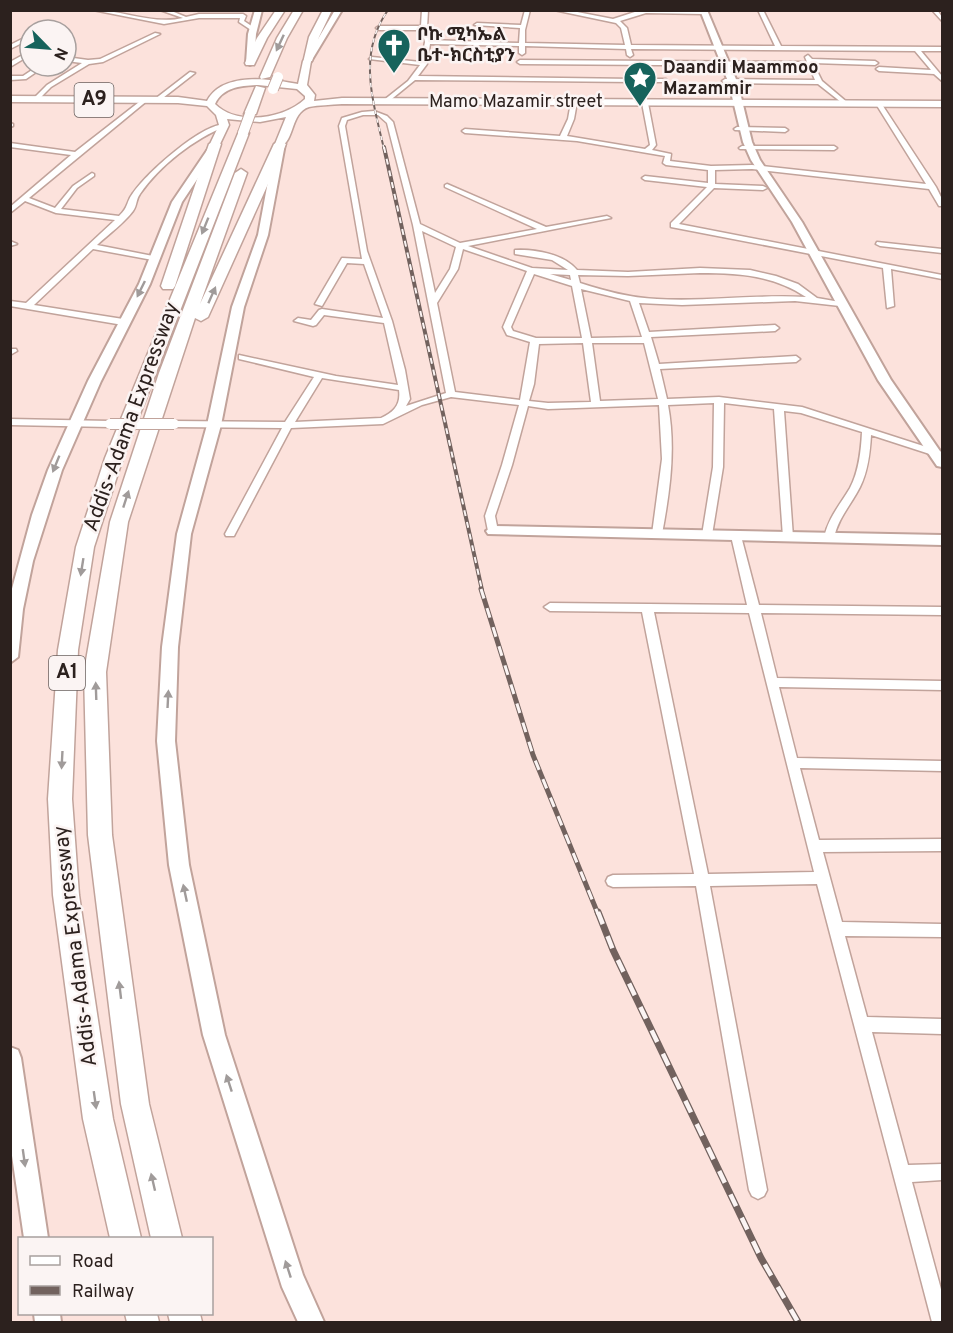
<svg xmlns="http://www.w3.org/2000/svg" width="953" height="1333" viewBox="0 0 953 1333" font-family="Overpass,'Noto Sans Ethiopic',sans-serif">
<rect width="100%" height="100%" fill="#fce2dc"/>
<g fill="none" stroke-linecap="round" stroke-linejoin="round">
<defs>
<path id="street" d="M93,10C122,10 154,25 183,18L160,10H169L186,17L199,14H243L246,16L244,21L256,29L251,30L239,22L240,18H199L164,24Z
M422,10H428L427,28L430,40L519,43L520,28L474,25L477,23L521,25L525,10H530L525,30V43L625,45L621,28L616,23L554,10H567L613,19L641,10H703L706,12L703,14L646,13L620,21L627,28L631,45L775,46L758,10H763L781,46L942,47V51H921L942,76V81L934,74L879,71L876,69L879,67L931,70L915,51L631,49L633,55L630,57L627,55L626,49L525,46V53L522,55L519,53V46L430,44L427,64L418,76L634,79L633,75L636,73L640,79H666L668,82H641L648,103L656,145L652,150L671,154L670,161L711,166L752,165L926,184L876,104L881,103L936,187L942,199V206H939L929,189L752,169L715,170V184L763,186L767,188L763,190L714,188L679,224L942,275V279L891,269L894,306L887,308L883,268L671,227V223L707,187L645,180L642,178L645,176L708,183V170L666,165L663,163L665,156L577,141L465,133L462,131L465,129L560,136L568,119L571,102L574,100L577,102L574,119L567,136L645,149L650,145L642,103L635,82L415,80L388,102H384V100L408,81L420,65L369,59L372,57L421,62L425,42L422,30H379L376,28L379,26H421Z
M932,10H937L942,17V21Z
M155,33L160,34L103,62L89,64L51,87L37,101L32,100L47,85L82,63L66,61V57L88,60L100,59Z
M30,35V39L10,49V45Z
M30,51V55L10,67V62Z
M808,55L812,59L875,61L878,63L875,65L813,63L822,81L848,103L846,106L818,84L725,83L722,81L725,79L815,80L809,66L520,64L517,62L520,60L807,62L805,57Z
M38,66H45L26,79L10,80V76H23Z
M190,72L195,73L159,101H155V99Z
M143,99L148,100L29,198L55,208L73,186L92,173L94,174V176L77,188L61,209L119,216C129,207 126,202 133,193C148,172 201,124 226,124V126C194,139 160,165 140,194C136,199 137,206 133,211C124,223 109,234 97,245L158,257V261L93,249L34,305L123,319L127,322L123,325L10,306V301L26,303L115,220L56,213L25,201L10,213V207L71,155L10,147V143L75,152Z
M374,111L387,116L393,122L420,224L460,243L537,229L445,187V185L447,184L546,227L607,216L611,218L468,246L532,268L568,270L552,260L515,254V250C535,249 564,254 577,270L628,272L700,268L750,270L776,276L798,284L817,298L840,302L844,304L840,306L795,301L682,305L639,303L649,332L775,325L779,328L775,331L651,337L659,364L796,356L800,359L796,362L660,369L667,399L719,397L802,407L942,452V458L871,435C870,453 868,471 860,487C851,505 838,518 834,538L829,541L825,540L824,538C828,518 840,505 850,488C859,471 861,451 862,432L801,413L784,411L793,537L788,540L783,537L774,409L724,403L723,467L712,535L707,538L702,535L713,467L714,403L668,405C676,448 670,491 662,534L657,537L652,534L662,459L659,405L548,409L528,406L512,465L495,516L498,531L493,534L488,531L485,516L502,465L519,405L451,397L422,405L383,424L291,428L235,534L234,536H226L225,534L282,428L174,427L169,424L174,421L285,422L314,377L239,359V355L336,376L398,385L384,323L324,315L316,325L313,326L294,321L298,318L311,320L319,310L322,309L383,318L364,264L347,263L322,306L315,304L342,258L362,259L339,126L342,118L362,112ZM363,115H378L387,123L413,225L446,393L406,406L410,399L405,370L392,321L367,251L345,126L347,120ZM422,231L456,247L450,269L435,293ZM463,249L527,271L503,327L507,335L530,342L520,400L455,392L437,303L458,269ZM700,273C738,273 773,275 806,297C756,294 707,302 657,299C630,298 605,291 580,283L578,275L628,276ZM534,274L572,286L582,338H536L513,331L511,327ZM550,274L570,275L571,280ZM581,289L630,301L642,337L591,338ZM583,343L591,402L548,403L529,401L534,384L539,344ZM592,343H644L658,399L600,401ZM322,378L399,390C401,405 394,412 381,418L295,422Z
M10,123L13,124V126L10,127Z
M737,127L785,128L788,130L785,132L735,130L734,129Z
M742,146H834L837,148L834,150L740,149L739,148Z
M10,241L17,244L10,246Z
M877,242L942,249V253L880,246L876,244Z
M10,349H16L17,351L10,355Z
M10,419L110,421L115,424L110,427L10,425Z
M736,533L741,536L759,605L942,607V615L761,613L777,678L942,681V690L779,687L797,758L942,761V771L800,768L819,840L942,839V851L823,852L842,922L942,924V937L845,936L867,1017L942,1019V1034L872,1032L908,1165L942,1164V1180L912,1182L942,1293V1322H932L817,884L710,886L767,1190L764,1196L758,1199L752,1196L749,1190L696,886L613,887L608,885L606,881L608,877L613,875L694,874L642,612L550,611L544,607L550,603L747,605L731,536ZM654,612L749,613L814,872L708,874Z"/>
<path id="secondary" d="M255,10H262L256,34L254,63L250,65L246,63L248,34Z
M335,10H342L310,63H304Z
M700,10H707L738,84L752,142L760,160L802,222L891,380L942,454V467L937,466L878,380L792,222L751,160L743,142L729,84Z
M280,141L285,144L268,235L244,307L221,425L191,534L178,647L175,741L189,865L225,1035L303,1275L324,1322H298L282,1287L203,1035L169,865L157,741L162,647L177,534L207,425L232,307L258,235L275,144Z
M212,143L220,145L182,202L150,284L101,381L62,470L33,561L23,609L18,657L10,663V596L32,515L48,470L88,381L139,284L172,202Z
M493,526L942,535V545L488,534L486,531Z
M10,1047L18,1050L21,1058L48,1238H24L10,1142Z
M34,1314H60L61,1322H35Z"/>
<path id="primary" d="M307,58L311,61L307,85L315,95L314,101L342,98L942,101V107L342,104C331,105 319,105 309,107C290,113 295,141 280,147L275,144L286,117L260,122L227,119L229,125L220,144L215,147L210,144L219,125L216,115L207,106L178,103L10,102V96L178,97L207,101C222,71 272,79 298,84L303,61ZM258,85L297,89L305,96V99C284,119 237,126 215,104C223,87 241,86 258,85Z"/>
<path id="highway" d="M276,10H285L267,38L254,65H246L245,63L257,38Z
M294,10H303L287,38L270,77L261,79L260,77L277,38Z
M323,10H332L319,37L312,61L303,63L309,37Z
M256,86L265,88L256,114L246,116L244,114Z
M239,131L249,133L123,458L94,547L78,650L72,799L79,895L113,1119L141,1238H110L83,1119L53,895L48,799L58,650L76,547L105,458Z
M215,141L221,144L175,286L173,289H163L161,286L209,144Z
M280,141L286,144L208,317L201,321L195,318L128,522L106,672L112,835L149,1104L182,1238H151L121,1104L88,835L84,672L110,522L159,373L235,173L241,169L247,173L200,304L274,144Z
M125,1314H157L159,1322H127Z
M168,1314H200L202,1322H170Z"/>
</defs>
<use href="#street" stroke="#c1a39b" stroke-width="3"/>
<use href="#secondary" stroke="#c1a39b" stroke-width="4"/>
<use href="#primary" stroke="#c1a39b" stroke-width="3"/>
<use href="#highway" stroke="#c1a39b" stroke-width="3"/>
<use href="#street" fill="#fff" fill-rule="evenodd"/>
<use href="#secondary" fill="#fff" fill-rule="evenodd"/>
<use href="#primary" fill="#fff" fill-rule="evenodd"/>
<use href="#highway" fill="#fff" fill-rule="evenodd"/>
<defs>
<path id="rail-far3" d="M384,149C373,101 357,54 388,10"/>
<path id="rail-far2" d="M384,147L482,590"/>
<path id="rail-far1" d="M481,589L533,755L598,914"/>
<path id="rail" d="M598,912L613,950L761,1258L798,1322"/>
</defs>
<use href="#rail-far3" stroke="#72625e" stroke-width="2"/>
<use href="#rail-far2" stroke="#72625e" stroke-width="4"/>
<use href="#rail-far1" stroke="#72625e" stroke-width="5"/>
<use href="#rail" stroke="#72625e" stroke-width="7"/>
<use href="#rail-far3" stroke="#fbf4f3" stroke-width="1.5" stroke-dasharray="4.5" stroke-linecap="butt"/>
<use href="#rail-far2" stroke="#fbf4f3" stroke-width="2" stroke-dasharray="6" stroke-linecap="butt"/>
<use href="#rail-far1" stroke="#fbf4f3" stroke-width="3" stroke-dasharray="10" stroke-linecap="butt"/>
<use href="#rail" stroke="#fbf4f3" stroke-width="4.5" stroke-dasharray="13" stroke-linecap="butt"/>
<defs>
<path id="street-bridge" d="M110,424H174"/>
<path id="highway-bridge" d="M273,89L278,77
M243,133L250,114"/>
</defs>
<use href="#street-bridge" stroke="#c1a39b" stroke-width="12" stroke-linecap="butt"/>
<use href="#highway-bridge" stroke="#c1a39b" stroke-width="12" stroke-linecap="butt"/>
<use href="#street-bridge" stroke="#fff" stroke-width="10"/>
<use href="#highway-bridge" stroke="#fff" stroke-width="10"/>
</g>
<defs><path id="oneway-solid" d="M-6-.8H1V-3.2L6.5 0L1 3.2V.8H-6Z" transform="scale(1.5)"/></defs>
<g fill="#a09b9a">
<use href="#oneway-solid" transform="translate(280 43) rotate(115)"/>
<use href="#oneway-solid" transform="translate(205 226) rotate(112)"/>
<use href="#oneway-solid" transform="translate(141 289) rotate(116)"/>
<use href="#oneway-solid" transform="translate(212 295) rotate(-66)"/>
<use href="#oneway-solid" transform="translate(56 464) rotate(112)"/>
<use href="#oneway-solid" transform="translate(126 499) rotate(-72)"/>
<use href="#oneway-solid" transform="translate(82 567) rotate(99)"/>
<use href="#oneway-solid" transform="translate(96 691) rotate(-92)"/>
<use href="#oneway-solid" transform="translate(168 699) rotate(-87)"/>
<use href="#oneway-solid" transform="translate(62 760) rotate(93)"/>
<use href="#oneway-solid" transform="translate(185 893) rotate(-102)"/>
<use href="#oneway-solid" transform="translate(120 990) rotate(-97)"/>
<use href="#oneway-solid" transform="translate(229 1083) rotate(-108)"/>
<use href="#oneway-solid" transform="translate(95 1100) rotate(82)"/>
<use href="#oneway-solid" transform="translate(24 1158) rotate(82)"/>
<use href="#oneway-solid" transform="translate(153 1182) rotate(-103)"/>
<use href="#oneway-solid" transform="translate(288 1269) rotate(-108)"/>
</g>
<defs>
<symbol id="church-pin" viewBox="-11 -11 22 30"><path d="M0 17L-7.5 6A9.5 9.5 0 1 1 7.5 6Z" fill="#16635c" stroke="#fbf4f3"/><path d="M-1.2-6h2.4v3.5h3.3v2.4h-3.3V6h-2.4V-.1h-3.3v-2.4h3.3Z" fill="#fff"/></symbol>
<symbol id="sight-pin" viewBox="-11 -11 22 30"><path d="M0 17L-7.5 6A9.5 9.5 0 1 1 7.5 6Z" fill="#16635c" stroke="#fbf4f3"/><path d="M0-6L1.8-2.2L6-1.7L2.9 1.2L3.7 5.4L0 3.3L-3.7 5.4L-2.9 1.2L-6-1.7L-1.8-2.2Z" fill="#fff"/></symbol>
</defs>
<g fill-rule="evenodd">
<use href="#church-pin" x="375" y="26" width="38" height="52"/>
<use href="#sight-pin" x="621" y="59" width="38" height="52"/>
</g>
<g text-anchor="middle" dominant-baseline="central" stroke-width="5" stroke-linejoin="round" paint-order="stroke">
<g font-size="18" font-weight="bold" fill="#2c211e" stroke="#fbf4f3" text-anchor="start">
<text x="417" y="35">ቦኩ ሚካኤል<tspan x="417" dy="21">ቤተ-ክርስቲያን</tspan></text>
<text x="663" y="68">Daandii Maammoo<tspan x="663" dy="21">Mazammir</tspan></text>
</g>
<g font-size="18" fill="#2c211e" stroke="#fbf4f3">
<text x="516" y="102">Mamo Mazamir street</text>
</g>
<g fill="#fbf4f3" stroke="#6a605e" stroke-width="1.5">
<rect x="74.5" y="83" width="39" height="34" rx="4.5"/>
<rect x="49" y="656" width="36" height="34" rx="4.5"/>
</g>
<g font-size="20" font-weight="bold" fill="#2c211e">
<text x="94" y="100">A9</text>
<text x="67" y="673">A1</text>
</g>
<g font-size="21" fill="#2c211e" stroke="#fbf4f3">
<text transform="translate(132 417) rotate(-70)">Addis-Adama Expressway</text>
<text transform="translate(76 946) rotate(-97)">Addis-Adama Expressway</text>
</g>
</g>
<rect width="953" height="1333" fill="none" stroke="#2c211e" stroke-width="24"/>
<rect x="18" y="1237" width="195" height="78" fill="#fbf4f3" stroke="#a8a09e" stroke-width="1.5"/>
<rect x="30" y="1256" width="30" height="9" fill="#ffffff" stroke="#a8a09e" stroke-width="1.5"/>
<text x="72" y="1267" font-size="18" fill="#2c211e">Road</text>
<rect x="30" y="1286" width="30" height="9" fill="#72625e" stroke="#a8a09e" stroke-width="1.5"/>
<text x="72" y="1297" font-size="18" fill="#2c211e">Railway</text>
<g transform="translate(48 48) rotate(115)"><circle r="28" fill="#fbf4f3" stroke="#a8a09e" stroke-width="1.5"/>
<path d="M0-4.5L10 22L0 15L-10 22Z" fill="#16635c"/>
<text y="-9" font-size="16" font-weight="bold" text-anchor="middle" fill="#2c211e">N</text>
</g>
</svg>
